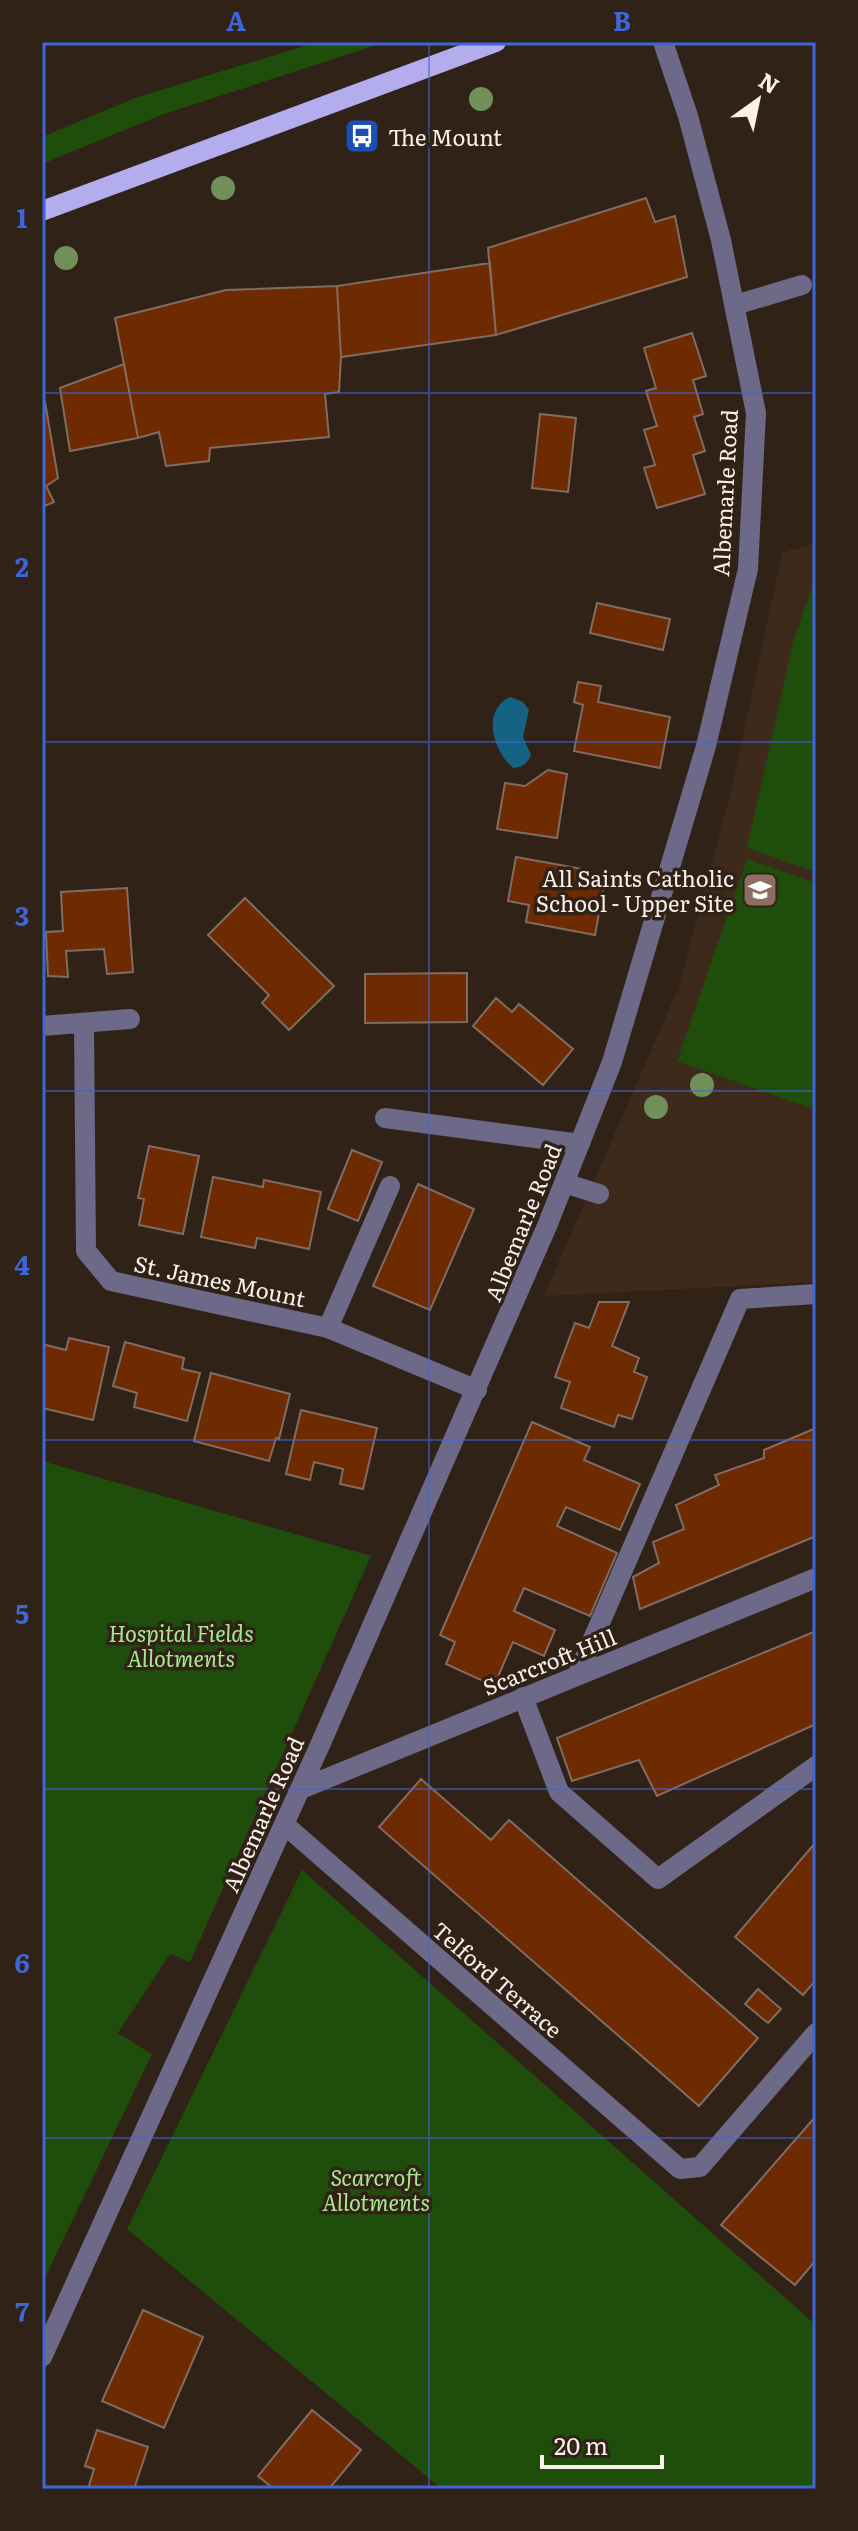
<svg xmlns="http://www.w3.org/2000/svg" width="858" height="2531" viewBox="0 0 858 2531" font-family="Literata,serif">
<rect width="100%" height="100%" fill="#312218"/>
<path fill="#3e2a1b" d="M816,543V1282L544,1296L678,989L731,791L782,553Z"/>
<path fill="#1f4d0b" d="M317,42H386L161,115L42,164V137L135,98Z
M816,574V872L747,848L793,643Z
M747,859L816,883V1110L677,1061Z
M42,1461L371,1556L190,1962L170,1954L118,2033L152,2054L42,2284Z
M302,1870L816,2325V2489H442L127,2229Z"/>
<path fill="#156383" d="M510,697L523,702L529,710L523,737L531,755C527,764 523,767 513,768C493,751 481,711 510,697Z"/>
<path fill="#6e2a00" stroke="#806c63" stroke-width="2" d="M646,198L655,222L675,216L687,277L496,335L488,248Z
M490,263L496,335L341,357L337,286Z
M337,286L341,357L339,392L325,394L329,437L210,448L209,461L166,466L159,432L138,438L115,318L226,290Z
M692,333L706,376L693,380L703,414L694,417L705,451L693,455L705,494L657,508L644,468L655,465L644,430L657,426L646,391L656,388L644,348Z
M124,364L138,438L70,451L60,388Z
M45,402L58,478L46,486L54,502L42,507V404Z
M540,414L576,418L568,492L532,488Z
M597,603L670,619L663,650L590,633Z
M578,682L601,686L598,702L670,717L660,768L574,751L583,705L574,702Z
M548,770L567,774L557,838L497,829L505,783L525,786Z
M516,857L588,870L585,883L604,886L595,935L526,922L529,905L508,901Z
M127,888L133,972L107,974L104,949L66,951L68,977L48,976L46,932L63,931L61,892Z
M245,898L334,986L289,1030L262,1003L269,995L208,935Z
M467,973V1022L365,1023V974Z
M496,998L512,1012L519,1004L573,1049L543,1085L473,1026Z
M149,1146L199,1156L183,1234L139,1225L144,1199L138,1198Z
M352,1150L382,1162L358,1221L328,1209Z
M213,1177L263,1187L264,1180L321,1192L309,1249L257,1238L255,1248L201,1237Z
M418,1184L474,1209L430,1310L373,1286Z
M599,1302H629L612,1346L639,1358L634,1372L647,1377L632,1419L618,1415L614,1427L561,1408L570,1382L555,1377L575,1323L589,1328Z
M69,1338L109,1347L93,1420L42,1408V1344L66,1350Z
M125,1342L184,1358L182,1369L200,1373L187,1421L134,1407L137,1393L113,1386Z
M211,1373L290,1394L279,1439L276,1438L269,1461L194,1441Z
M301,1410L377,1428L363,1489L340,1484L343,1469L314,1462L310,1480L286,1474Z
M532,1422L590,1447L584,1460L640,1484L620,1530L566,1507L557,1526L617,1553L590,1616L524,1588L514,1611L555,1630L544,1656L513,1642L494,1686L446,1664L455,1642L440,1635Z
M816,1428V1536L640,1609L633,1577L659,1563L653,1542L684,1529L676,1505L719,1485L715,1475L764,1458V1450Z
M816,1631V1724L657,1796L639,1760L572,1781L557,1738Z
M421,1779L491,1840L509,1820L758,2038L699,2106L379,1827Z
M816,1842V1980L803,1995L735,1937Z
M758,1989L781,2009L768,2023L745,2004Z
M816,2116V2260L795,2285L721,2225Z
M143,2310L203,2337L164,2428L102,2401Z
M312,2410L361,2450L329,2489H274L258,2476Z
M97,2430L148,2447L134,2489H88L94,2469L85,2466Z"/>
<g fill="none" stroke-linecap="round" stroke-linejoin="round">
<path stroke="#6c6989" stroke-width="20" d="M735,305L802,285
M84,1024L86,1251L111,1281L328,1328L477,1390
M42,1026L130,1019
M385,1118L580,1144
M564,1183L599,1194
M328,1328L390,1186
M577,1676L740,1299L816,1294
M523,1697L559,1792L658,1879L816,1766
M301,1789L816,1578
M285,1825L680,2169L700,2167L816,2033
M42,2357L320,1745L547,1226L612,1062L706,746L748,569L756,413L721,240L688,116L663,42"/>
<path stroke="#b3adee" stroke-width="20" d="M42,211L496,42"/>
</g>
<g fill="#719059">
<circle cx="481" cy="99" r="12"/>
<circle cx="223" cy="188" r="12"/>
<circle cx="66" cy="258" r="12"/>
<circle cx="702" cy="1085" r="12"/>
<circle cx="656" cy="1107" r="12"/>
</g>
<path fill="none" stroke="#3e66db" stroke-width="2" stroke-opacity="0.55" d="M429,42V2489M42,393H816M42,742H816M42,1091H816M42,1440H816M42,1789H816M42,2138H816"/>
<defs>
<symbol id="bus-square" viewBox="-11 -11 22 22"><rect x="-9" y="-9" width="18" height="18" rx="4" fill="#1a4fb4" stroke="#312218"/><path d="M-5-6H5V4H4V6H2V4H-2V6H-4V4H-5ZM-3.5-4V0h7V-4ZM-3.5 1.2v1.5H-2V1.2ZM2 1.2v1.5H3.5V1.2Z" fill="#fff"/></symbol>
<symbol id="school-square" viewBox="-11 -11 22 22"><rect x="-9" y="-9" width="18" height="18" rx="4" fill="#8d6e63" stroke="#312218"/><path d="M0-5L7-2L0 1L-7-2ZM-4 1L0 2.5L4 1V4Q0 6-4 4Z" fill="#fff"/></symbol>
</defs>
<g fill-rule="evenodd">
<use href="#bus-square" x="342" y="116" width="40" height="40"/>
<use href="#school-square" x="740" y="870" width="40" height="40"/>
</g>
<g text-anchor="middle" dominant-baseline="central" stroke-width="7" stroke-linejoin="round" paint-order="stroke">
<g font-size="22" fill="#fbf0ea" stroke="#312218" text-anchor="start">
<text x="388" y="136">The Mount</text>
<text x="734" y="877" text-anchor="end">All Saints Catholic<tspan x="734" dy="25">School - Upper Site</tspan></text>
</g>
<g font-size="22" fill="#fbf0ea" stroke="#312218">
<text transform="translate(724 493) rotate(-87)">Albemarle Road</text>
<text transform="translate(522 1222) rotate(-68)">Albemarle Road</text>
<text transform="translate(220 1280) rotate(12)">St. James Mount</text>
<text transform="translate(549 1661) rotate(-22)">Scarcroft Hill</text>
<text transform="translate(262 1814) rotate(-66)">Albemarle Road</text>
<text transform="translate(498 1979) rotate(41)">Telford Terrace</text>
</g>
<g font-size="22" font-style="italic" fill="#a6ea8f" stroke="#312218">
<text x="181" y="1632">Hospital Fields<tspan x="181" dy="25">Allotments</tspan></text>
<text x="376" y="2176">Scarcroft<tspan x="376" dy="25">Allotments</tspan></text>
</g>
</g>
<rect width="858" height="2531" fill="none" stroke="#312218" stroke-width="88"/>
<g transform="translate(758 100) rotate(33)" stroke="#312218" stroke-width="6" paint-order="stroke">
<path d="M0-6L14 30L0 20L-14 30Z" fill="#fbf0ea"/>
<text y="-12" font-size="22" font-weight="bold" text-anchor="middle" fill="#fbf0ea">N</text>
</g>
<path d="M542 2455v12h120v-12" fill="none" stroke="#fbf0ea" stroke-width="4"/>
<text x="554" y="2455" font-size="24" fill="#fbf0ea" stroke="#312218" stroke-width="6" paint-order="stroke">20 m</text>
<rect x="44" y="44" width="770" height="2443" fill="none" stroke="#3e66db" stroke-width="3"/>
<g font-size="26" text-anchor="middle" font-weight="bold" fill="#3e66db">
<text x="236" y="31">A</text>
<text x="622" y="31">B</text>
<text x="22" y="228">1</text>
<text x="22" y="577">2</text>
<text x="22" y="926">3</text>
<text x="22" y="1275">4</text>
<text x="22" y="1624">5</text>
<text x="22" y="1973">6</text>
<text x="22" y="2322">7</text>
</g>
</svg>
